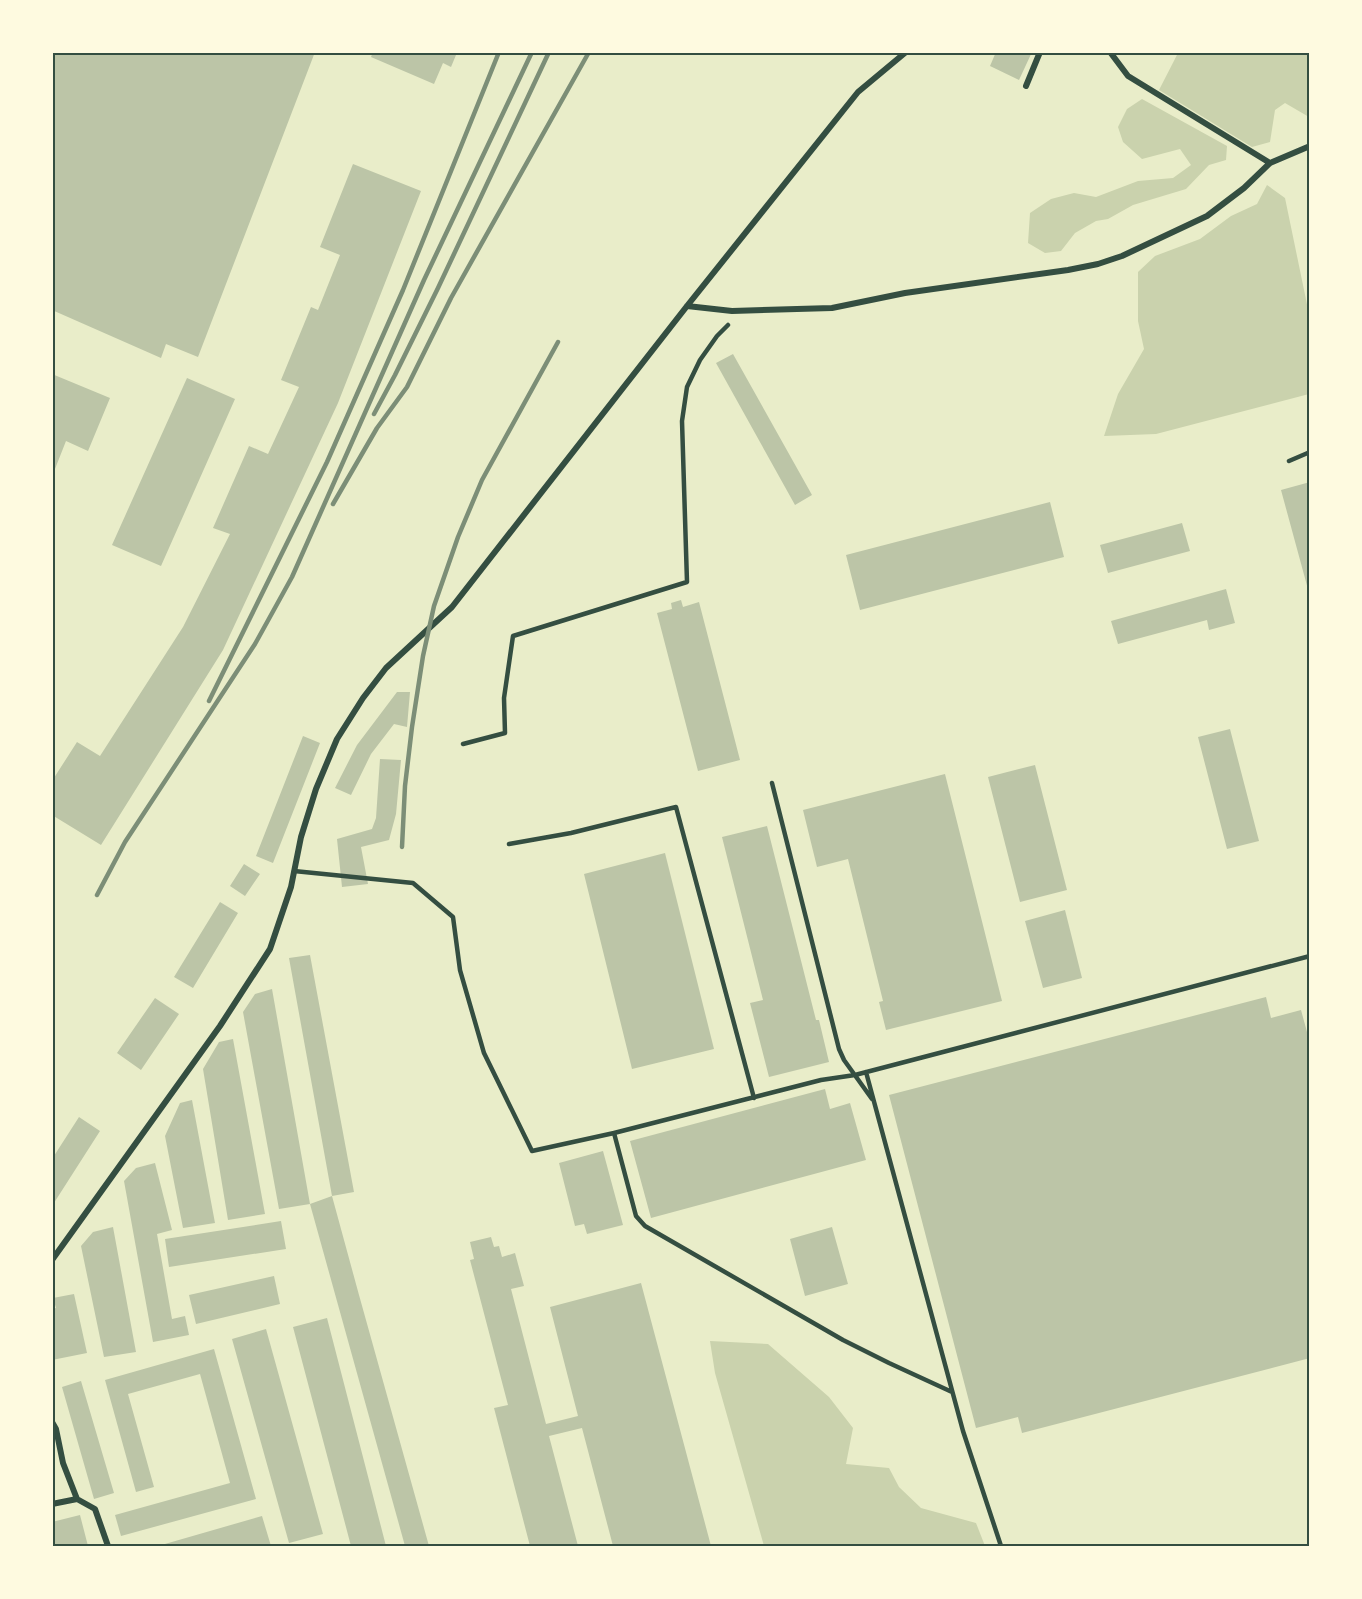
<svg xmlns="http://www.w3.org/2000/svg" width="1362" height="1599" viewBox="0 0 1362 1599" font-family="'PT Sans',sans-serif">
<rect width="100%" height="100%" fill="#e9edc9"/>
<path fill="#cad2ad" d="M1178,53H1309V117L1285,103L1275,110L1270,142L1252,147L1159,90Z
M1142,99L1227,146L1226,160L1209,165L1186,189L1133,205L1108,219L1096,221L1075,233L1061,251L1045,253L1028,243L1030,213L1051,199L1074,193L1096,197L1138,181L1173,178L1191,165L1180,149L1142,159L1123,142L1118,127L1127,109Z
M1267,185L1285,198L1309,314V394L1156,434L1104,436L1118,394L1144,349L1138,321V272L1155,256L1200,239L1231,216L1257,204Z
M710,1341L768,1344L829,1397L853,1428L846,1464L889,1468L899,1487L921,1508L976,1523L985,1546H764L715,1373Z"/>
<path fill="#bcc5a7" d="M52,52H315L198,357L166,344L161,358L52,310Z
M373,52H449L456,55L451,67L443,63L434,84L371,57Z
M996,52H1032L1019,80L990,66Z
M353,164L421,191L338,403L223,650L101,845L52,815V781L77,742L100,756L183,627L230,534L213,528L249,446L268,454L299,387L281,380L311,307L318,310L340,255L320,247Z
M733,354L812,495L795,505L716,363Z
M52,374L110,398L88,451L66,441L53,474Z
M187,378L235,399L161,566L112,545Z
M1310,482V593H1309L1281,490Z
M1050,502L1064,557L860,610L846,555Z
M1182,523L1190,551L1108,573L1100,545Z
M1226,589L1235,623L1209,630L1207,620L1118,644L1111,621Z
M681,600L683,607L699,602L740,760L698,771L657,613L672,609L671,603Z
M397,692H410L407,727L394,724L371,754L351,795L335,788L357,745Z
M1230,729L1259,841L1227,849L1198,737Z
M303,736L320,743L273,863L256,856Z
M380,759L401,760L396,814L389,840L361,847L368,884L342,887L337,839L372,829L376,818Z
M1035,765L1067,890L1020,902L988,777Z
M945,774L1002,1001L886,1030L879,1002L883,1001L848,859L817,867L803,810Z
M767,826L816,1020H819L829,1062L769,1077L750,1003L763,1000L722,837Z
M665,853L714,1049L632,1069L584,874Z
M244,864L260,874L245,896L230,886Z
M220,902L238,913L193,988L174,977Z
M1065,910L1082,978L1043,988L1025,921Z
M310,955L354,1192L332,1196L289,958Z
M272,989L310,1204L279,1209L243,1012L255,994Z
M1266,997L1271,1018L1301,1010L1310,1043V1358L1022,1433L1018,1417L976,1428L889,1095Z
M155,998L179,1014L141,1070L117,1053Z
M233,1039L265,1214L228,1220L203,1069L219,1042Z
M825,1089L830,1109L850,1103L866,1160L651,1218L630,1141Z
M192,1100L215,1223L183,1228L165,1136L180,1103Z
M79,1117L100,1131L52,1206V1159Z
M603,1151L623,1225L587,1234L584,1224L575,1226L559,1163Z
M155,1163L172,1230L157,1234L172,1319L185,1316L189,1335L153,1342L124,1181L136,1168Z
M332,1196L359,1295L429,1546H405L310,1204Z
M281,1221L286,1249L169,1267L165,1239Z
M113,1227L136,1352L104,1357L81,1246L93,1232Z
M832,1227L848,1284L805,1296L790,1239Z
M491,1237L494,1247L499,1246L502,1257L515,1253L524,1286L511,1289L546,1424L578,1416L550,1307L641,1283L711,1546H613L582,1428L549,1436L578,1546H530L494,1408L508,1405L470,1260L474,1259L470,1242Z
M274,1276L280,1304L196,1324L189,1295Z
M74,1294L87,1353L52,1360V1309L56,1308L53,1298Z
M327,1318L386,1546H351L293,1327Z
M266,1329L323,1534L289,1543L232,1339Z
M214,1349L256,1499L121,1536L115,1515L230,1483L200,1374L128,1394L154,1487L136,1492L105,1380Z
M81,1381L114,1493L94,1499L62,1387Z
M80,1515L88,1546H52V1522Z
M262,1516L271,1546H158Z"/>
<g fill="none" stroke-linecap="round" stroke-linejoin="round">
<path stroke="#344e41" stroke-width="4.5" d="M1289,461L1310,452
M463,744L505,733L504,698L513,636L687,582L682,421L687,387L700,360L717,336L728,325
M772,783L839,1049L844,1060L872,1099
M509,844L571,833L676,807L754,1098
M294,871L413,883L453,917L460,970L484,1053L532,1151L614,1133
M866,1072L963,1431L1001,1546
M952,1392L889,1363L843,1340L645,1226L636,1216L614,1133L821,1080L855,1075L1310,956"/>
<path stroke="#344e41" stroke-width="6" d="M1110,52L1128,76L1270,163
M1026,86L1040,52
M687,306L732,311L832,308L905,293L1068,270L1098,264L1122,256L1207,216L1244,188L1270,163L1310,146
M52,1260L220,1026L270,949L291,887L301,837L316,789L337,739L363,698L386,668L452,607L687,306L858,92L906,52
M52,1422L56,1429L63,1463L77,1499
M52,1504L77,1499L95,1509L108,1546"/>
<path stroke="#7c8e77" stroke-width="4.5" d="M374,414L395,375L438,288L549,52
M333,504L377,428L407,387L451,298L589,52
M209,701L327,462L403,290L499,52
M402,847L405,786L412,727L423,656L434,606L458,537L482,480L558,342
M97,895L125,842L255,644L292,577L424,280L532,52"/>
</g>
<rect width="1362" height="1599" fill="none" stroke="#fefae0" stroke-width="108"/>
<rect x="54" y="54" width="1254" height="1491" fill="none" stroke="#344e41" stroke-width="2"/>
</svg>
